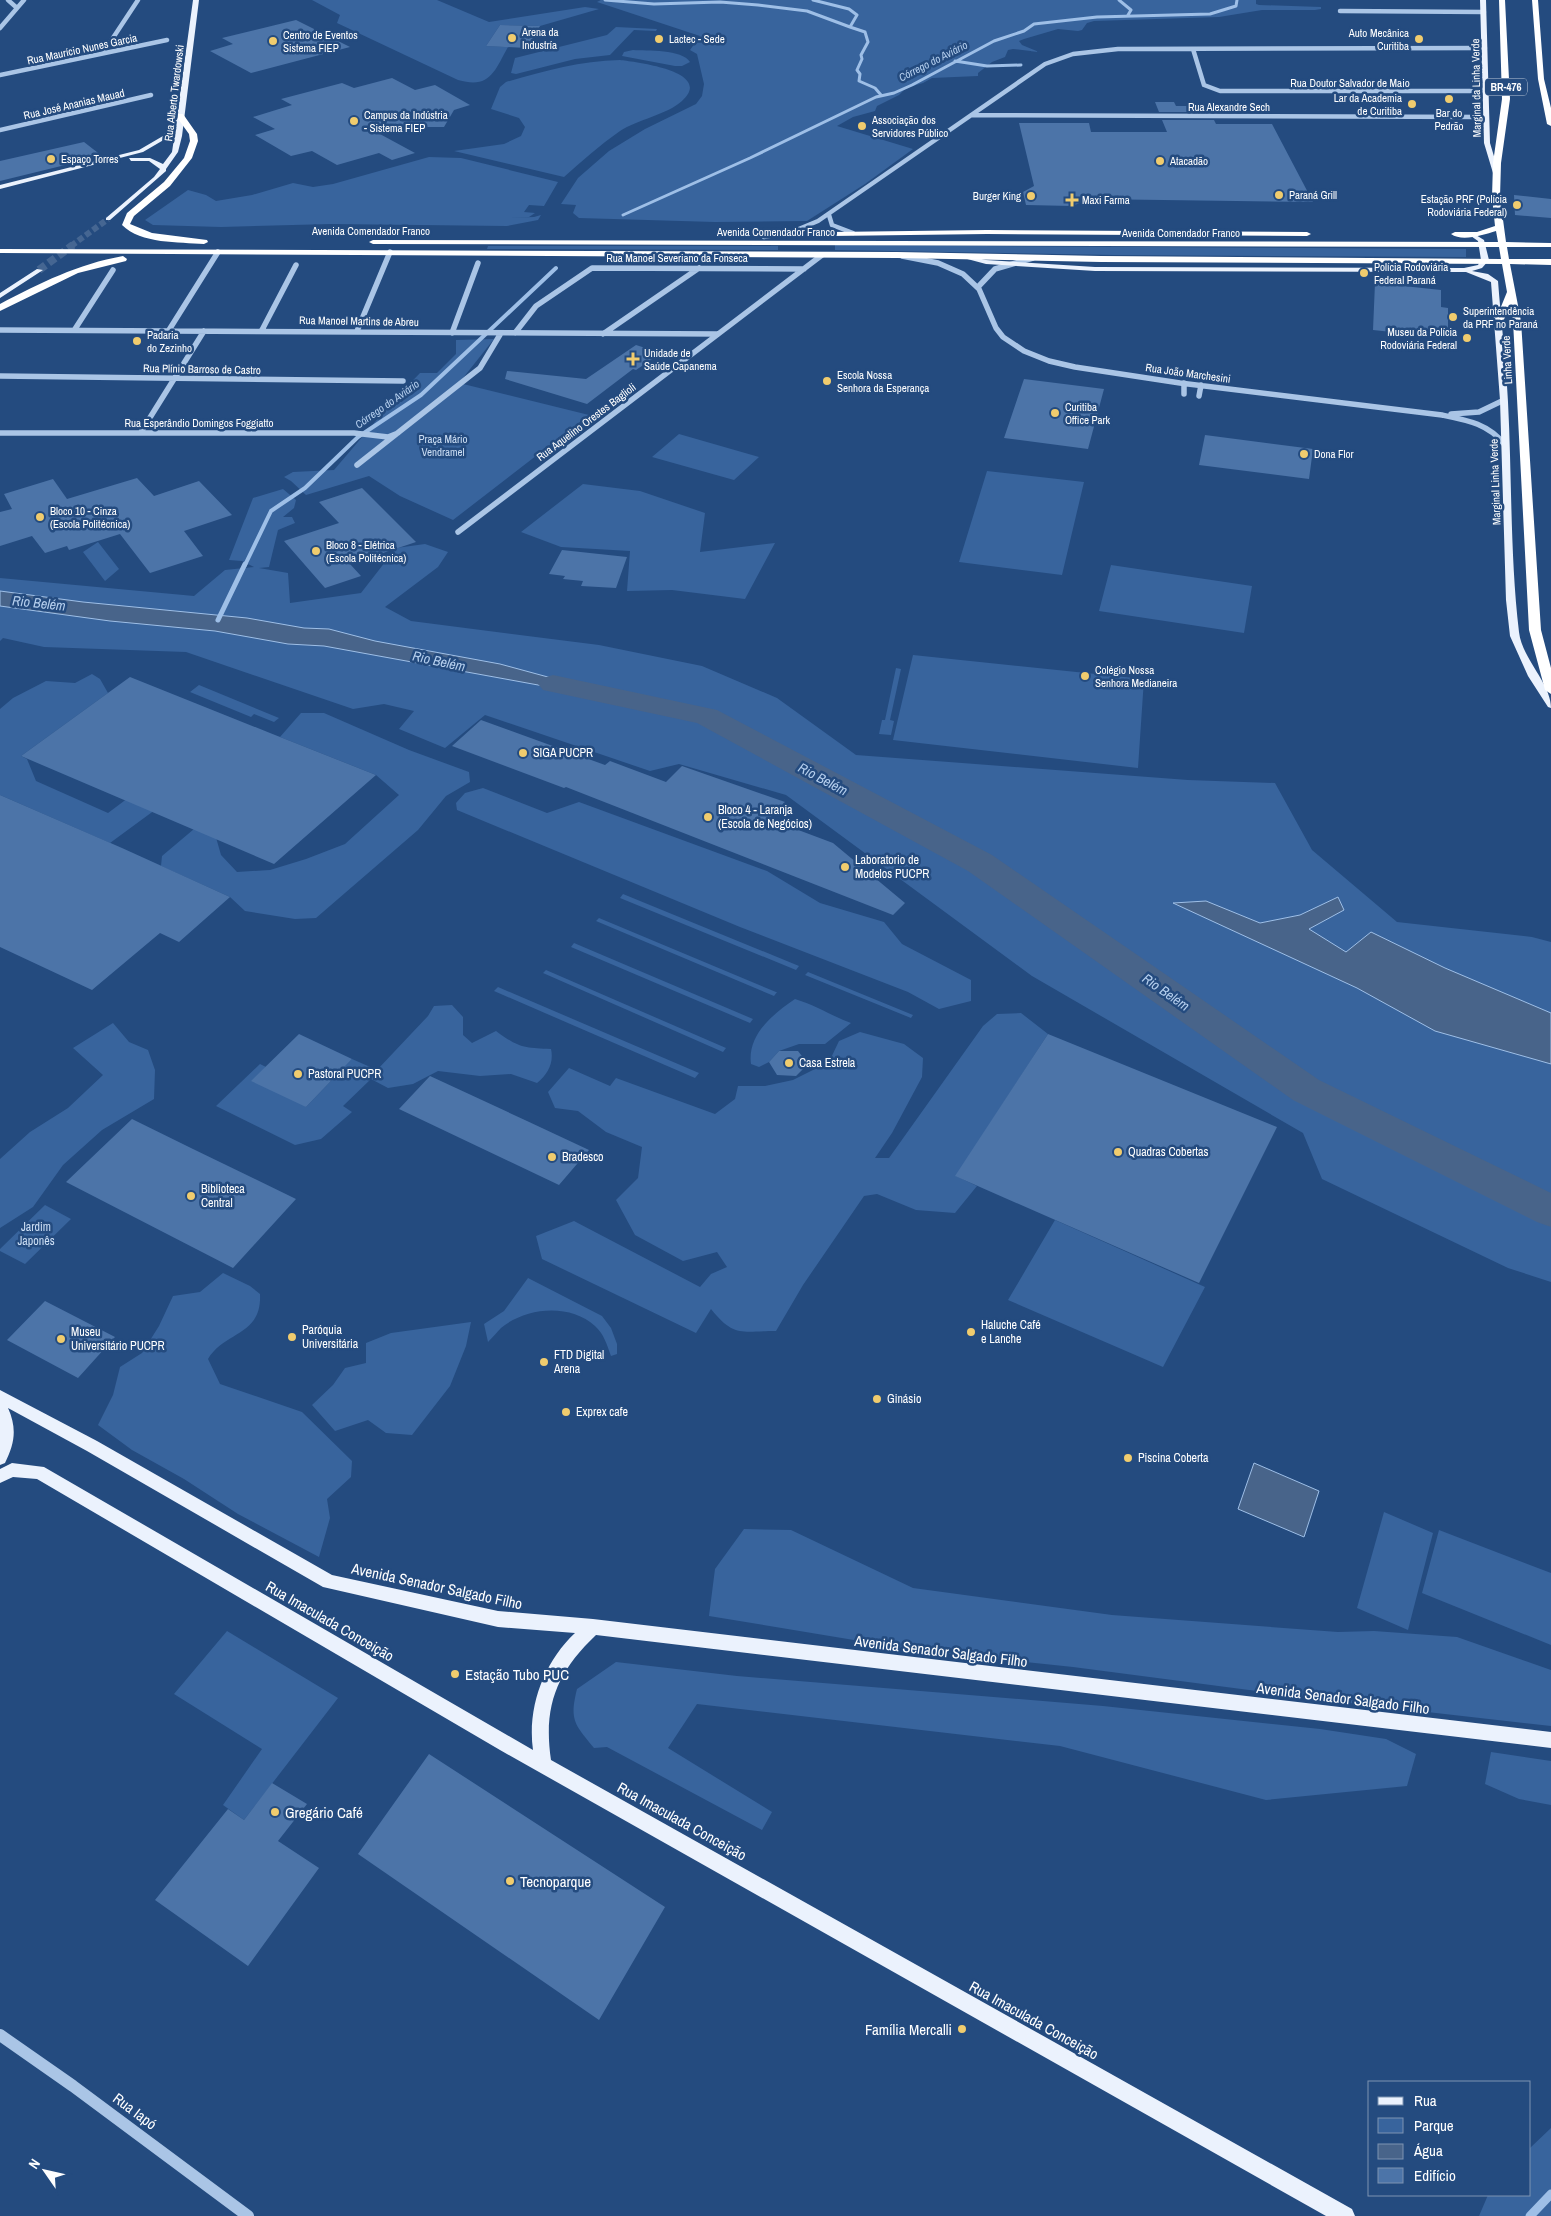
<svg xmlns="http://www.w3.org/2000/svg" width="1551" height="2216" viewBox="0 0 1551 2216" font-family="'Archivo Narrow',sans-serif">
<rect width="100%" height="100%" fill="#244b7f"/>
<path fill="#38649d" d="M312,0H437L489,22L585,7L599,9L540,26L500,25L486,46L508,47C494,72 490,89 458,80L337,23L340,15Z
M601,0H1256V4L1259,5L1321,7V9L1315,10H1262L1219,17L1094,21L1087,23L1082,30L1078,31L1058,29L1024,39L1019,41L1022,45L1039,52L1013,49L1008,50L1005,57L992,62L978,73V76L932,78L923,83L906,88L899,95L877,106L875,111L853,117L837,126L913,149L865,184L807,221L715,222L579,218L573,213L576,205L561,204L578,178L609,151L645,129L696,104L702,96L704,84L697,54L690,50L700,36L597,2Z
M616,27L657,29L656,31L634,30L610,55L575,59L516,74L511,73L515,58L607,35Z
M633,50C647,51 682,49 690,62L682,66H675L622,56L624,52Z
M620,60C635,62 715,71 682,101C668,114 637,120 620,131C600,145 582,161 564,177L454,151L504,144L521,136L525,127L519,118L491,109L500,87L506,82C544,71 580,61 620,60Z
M429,157L461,158L558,182L544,206L529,205L524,212L535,213L529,217L509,218L534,217L541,215L538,220L507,226L331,224L221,227L153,225L145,220L188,190L206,195L216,201L252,195L293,183L313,187L333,184Z
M835,245L1466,249V257L1114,255L835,250Z
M488,246H778V250L487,249Z
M494,339L459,383L589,415L453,520L400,496L369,476L306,495L291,481L284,477L293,472L334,470L392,402L420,373H437L456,354V340Z
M679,434L759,457L734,480L652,457Z
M987,471L1084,482L1062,575L959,562Z
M583,484L640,491L705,513L700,552L775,543L745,599L672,590L627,591L630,551L561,547L521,532Z
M283,489L296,500L294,508L283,517H292L295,523L278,530L269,567L259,568L288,573L290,603L361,593L396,548L425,544L448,552L438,567L385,607L411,621L599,645L702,666L777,698L856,755L1188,780L1275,783L1312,850L1397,922L1532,937L1551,942V1282L1508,1268L1322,1179L1303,1133L1032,976L786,795L679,764L650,771L485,715L445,748L399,729L414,711L384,704L353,709L186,652L44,647L3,638L0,641V578L194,596L225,570L254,567L242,561L229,560L253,498Z
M98,542L119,569L105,581L83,552Z
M1111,565L1252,586L1244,633L1099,611Z
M913,655L1144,679L1138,768L893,740Z
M896,668L901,669L890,720L894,721L891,735L879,734L882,720H885Z
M92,674L100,679L108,693L21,756L27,759L36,781L108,813L132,795L159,807L110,843L0,795V709L13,698L46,681L75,683Z
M199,685L279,718L274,722L254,714L251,717L190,692Z
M301,713H324L409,750L469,772L470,782L446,796L418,830L316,918L295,919L245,911L230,897L161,866L162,856L194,829L215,834L221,855L237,872L270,870L306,859L345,844L399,795L376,775L280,737Z
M483,788L547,813L579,802L767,871L820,903L884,922L902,944L971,980V1001L939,1009L908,992L740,927L457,810L456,803L465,793Z
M623,894L799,966L796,970L620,898Z
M599,918L776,992H777L774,996L596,921Z
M574,943L753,1019L750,1023L571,947Z
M546,970L726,1048L723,1052L543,973Z
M808,972L913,1015L911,1018L805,975Z
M498,987L699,1073L695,1078L494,991Z
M795,999C815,1005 832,1016 851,1023L825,1044H799L779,1051L769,1062L759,1067L751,1064C747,1035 773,1014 795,999Z
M452,1005L463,1017V1035L472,1043L496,1031C519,1048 524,1048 551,1049C554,1063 548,1074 537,1083L511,1074L480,1076L438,1071L413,1084L388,1088L371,1079L343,1106L352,1112L321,1139L295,1145L216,1106L260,1064L266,1067L306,1107L352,1059L377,1070L428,1016L434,1006Z
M1021,1013L1048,1034L956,1176L977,1186L955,1213L916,1210L877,1194L864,1196L803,1285L776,1331C742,1331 734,1338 711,1309L696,1333L542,1259L536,1236L574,1221L700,1287L711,1274L727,1267L717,1252L683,1261L635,1235L616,1200L638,1178L642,1147L606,1132L578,1111L555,1108L548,1092L569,1068L610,1086L616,1078L715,1114L735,1099L738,1086H765L793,1080L829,1062L839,1041L860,1032L904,1044L923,1058L922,1077L892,1133L875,1158H889L983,1026L997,1014Z
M113,1023L129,1042L148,1050L155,1070L154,1099L102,1130L63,1165L33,1207L0,1228V1159L30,1132L68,1108L103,1075L73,1048Z
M45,1205L71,1219L25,1264L0,1251V1249Z
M1055,1220L1205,1287L1163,1367L1008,1300Z
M223,1273L250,1286L260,1294C262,1336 225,1331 208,1359L220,1384L302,1412L352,1461L351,1477L327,1499L330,1518L319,1557L238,1514L184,1479L132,1450L98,1425L113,1395L120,1367L142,1353L159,1326L173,1296L200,1292Z
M528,1278L602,1316L611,1328L617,1344V1354L611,1356C607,1345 604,1334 595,1326C570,1303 526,1307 501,1328C497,1332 493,1337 488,1342L484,1324L504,1311Z
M471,1322L466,1346L450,1386L412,1435L386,1433L368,1420L335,1431L312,1405L333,1385L345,1368L366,1363V1343L391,1333Z
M1384,1512L1433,1533L1408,1630L1357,1608Z
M744,1529L791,1530L913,1588L1112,1615L1338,1632L1374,1631L1457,1637L1551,1670V1726L1357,1704L1073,1667L914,1650L709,1616L715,1569Z
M1439,1530L1551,1573V1645L1422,1593Z
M227,1631L338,1698L244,1820L223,1805L262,1749L174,1694Z
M616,1662L737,1676L1103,1706L1320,1729L1386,1739L1416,1754L1407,1786L1266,1800L1060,1746L697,1704L668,1748L772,1812L762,1830L607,1747L594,1748C575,1724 569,1721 577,1689Z
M1491,1752L1551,1761V1805L1519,1799L1485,1784Z
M1551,2128V2216H1479L1488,2195H1530V2148Z"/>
<path fill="#48648a" stroke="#9ebfe7" d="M0,591L83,602L247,618L304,628L329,629L375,641L500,664L570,683L615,699L324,646L288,644L215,631L110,621L0,606Z
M1338,897L1344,910L1309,929L1346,952L1371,932L1445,968L1551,1013V1064L1435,1031L1357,988L1173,903L1206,901L1260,923L1300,915Z
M1254,1463L1319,1491L1304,1537L1238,1509Z"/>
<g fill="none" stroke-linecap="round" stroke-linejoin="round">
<path stroke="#9ebfe7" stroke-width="3" d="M605,0L654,4L720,2L758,5L807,11L850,27
M813,0L849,9L857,15L850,27L865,32L868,42L861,55L862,59L857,70L860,74L859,81L875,88L881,95
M1119,0L1131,10L1128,15
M955,61L987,66L1021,65
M623,215L750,158L876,97L894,93L912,85L994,41L1024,31L1034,24L1097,17L1210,14L1236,6L1237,0"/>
<path stroke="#9ebfe7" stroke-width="4" d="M245,565L271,511L305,488L358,437L421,395L556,268"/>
<path stroke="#9ebfe7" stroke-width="5" d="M218,620L245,564"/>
<path stroke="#9ebfe7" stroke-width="9" d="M1530,2216L1551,2194"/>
<path fill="#48648a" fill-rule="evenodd" d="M553,675L717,710L992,855L1319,1080L1551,1193V1227L1537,1222L1293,1100L968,871L697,723L543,690L538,684L543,678Z"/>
</g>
<path fill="#4c74a8" d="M296,20L350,47L251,73L210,51L233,44L222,38Z
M500,25L540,26L527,48L486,46Z
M392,78L415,90L435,85L470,105L454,110L444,127H367L415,153L392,160L379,153L337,165L312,151L291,156L255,135L275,129L253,117L292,105L281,99L342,83L354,88Z
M1155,102H1174L1176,106H1208L1211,112H1159Z
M1162,120H1214L1216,124H1272L1313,202L1090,199L1072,206L1026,205L1023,192L1034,186L1019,123H1089L1091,132H1167Z
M84,142L102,156L0,181V161Z
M1514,195L1551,199V218L1515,215Z
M1375,283L1441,290V307L1448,308V338L1373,330Z
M636,345L661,353L636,370L633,369L587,404L505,379L507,371L586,379Z
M1024,379L1104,389L1088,449L1004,438Z
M1205,435L1313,449L1309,479L1199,465Z
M137,478L154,496L199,481L232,515L184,531L203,556L150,573L120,534L69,550L67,546L45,553L32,536L0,546V512L12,509L4,494L53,479L67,499Z
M362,488L416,542L350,564L361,576L325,588L284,541L339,523L319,502Z
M562,550L627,557L616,588L581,586L583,581L563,579L565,576L549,574Z
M130,677L270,733L376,775L274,864L21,756Z
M481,720L605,765L610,761L666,782L682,766L785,802L769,819L833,843L905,903L893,915L566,787L564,788L452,746Z
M0,795L122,848L230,897L179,942L160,933L92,990L0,947Z
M299,1034L352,1059L306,1107L251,1081Z
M1048,1034L1277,1127L1199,1283L955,1176Z
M779,1051H798L808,1064L796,1076L777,1075L769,1062Z
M430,1076L527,1121L589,1150L559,1185L399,1109Z
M132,1119L193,1149L296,1199L233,1268L66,1182Z
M45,1301L115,1337L78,1378L7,1340Z
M429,1754L665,1907L599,2020L358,1854Z
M272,1783L307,1804L278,1841L319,1868L248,1966L155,1900L228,1809L244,1820Z"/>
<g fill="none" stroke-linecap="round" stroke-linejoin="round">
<path stroke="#456692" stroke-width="6" stroke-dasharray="6 3" stroke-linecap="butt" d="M71,246L108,219"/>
<path stroke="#456692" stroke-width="8" stroke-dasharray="8 4" stroke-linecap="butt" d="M39,270L73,245"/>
<path stroke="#aac5e6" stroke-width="4.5" d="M8,0L17,8
M1340,11L1484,12
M0,28L24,0
M1193,49L1204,85L1220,91H1486
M103,53L138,0
M0,75L167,40
M972,115L1486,117
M0,130L151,95
M829,215L832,225L853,233
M764,237L794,231L818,221L1045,64L1073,54L1118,49L1485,48"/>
<path stroke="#aac5e6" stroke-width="5.5" d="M902,256L938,263L963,274L979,289L996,328L1003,337L1024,351L1049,361L1075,367L1180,383L1442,415C1467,420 1489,424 1505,445
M978,287L995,269L1033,258
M75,329L113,270
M0,330L717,334
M169,330L218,252
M262,330L296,265
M357,331L390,252
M452,333L478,263
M515,333L536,306L592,268L804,269
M603,334L699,268
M0,376L403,381
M1184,383V394
M1199,396L1201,385
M1451,414L1479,412L1504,400
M141,432L204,331
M0,433H354L388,437L398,433
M357,465L480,368L501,333
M458,532L822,255"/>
<path stroke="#aac5e6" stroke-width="12" d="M0,2035L73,2086L248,2216"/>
<path fill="#ebf2fd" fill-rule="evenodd" d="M193,0H199L182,136L178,152L166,169V171L110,220H106V218L154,177L160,169L149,161H131L129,158H150L163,164L172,152L176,125L167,138L143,152L0,189V185L139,150L163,136L177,116Z
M1480,0H1486L1490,143L1499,173L1496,175L1493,173L1484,143Z
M1471,232L1484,240L1489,260L1482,268L1472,271L1488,274L1498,281C1501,321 1506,361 1508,402C1512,478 1510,556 1519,632C1522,659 1551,683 1551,708L1548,707L1528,676L1510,636L1506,600L1500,400L1491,282L1466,272L1095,271L986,264L956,256L959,254L986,260L1095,267L1464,268L1478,265L1481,260L1478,241L1468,234Z
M37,269L43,270L0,298V293Z
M0,1390L97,1441L332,1575L498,1611L593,1619L1551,1732V1748L596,1635C557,1672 543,1706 551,1760L1352,2209L1355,2216H1326L500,1750L37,1479L13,1477L0,1483V1469L12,1463L44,1467L533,1750C527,1707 544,1662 575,1633L498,1627L323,1587L87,1451L8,1408C17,1428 15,1443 5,1463L0,1465Z"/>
<path fill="#fff" fill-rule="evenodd" d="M1499,0H1505L1510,99L1501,163L1500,197L1506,242L1551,243V247H1507L1509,259H1551V265L1510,264L1521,321L1541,630L1551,668V694L1545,690L1529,630L1513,321L1510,306L1501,326L1494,324L1507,292L1502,264L1101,262L897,258L0,253V249L897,252L1101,256L1501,259L1499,247L373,244L369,242L373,240L1498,242L1496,231C1483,235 1462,242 1451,234L1455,232H1477L1495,226L1492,197L1493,163L1502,99Z
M1532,0H1538L1544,79L1551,108V126L1547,124L1538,79Z
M177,114H183L197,134L198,141L192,158L170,186L134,216L130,224L152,233L207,240L208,242L204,244C179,242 141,244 122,225L127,213L164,182L184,158L190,141L189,134L176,116Z
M987,230L1307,232L1311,234L1307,236L987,234L832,236L828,234L832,232Z
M123,256L127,259L126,261L78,273L0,311V304C40,283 78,264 123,256Z"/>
</g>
<g fill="#f0cc6e" stroke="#244b7f" stroke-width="2">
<circle cx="512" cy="38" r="5"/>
<circle cx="659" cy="39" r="5"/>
<circle cx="1419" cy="39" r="5"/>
<circle cx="273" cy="41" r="5"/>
<circle cx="1449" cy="99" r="5"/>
<circle cx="1412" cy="104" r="5"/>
<circle cx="354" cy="121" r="5"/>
<circle cx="862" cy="126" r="5"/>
<circle cx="51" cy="159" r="5"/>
<circle cx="1160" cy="161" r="5"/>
<circle cx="1279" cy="195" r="5"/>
<circle cx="1031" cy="196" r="5"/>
<path d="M1069.5 192.5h5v5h5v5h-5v5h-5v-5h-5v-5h5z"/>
<circle cx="1517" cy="205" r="5"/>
<circle cx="1364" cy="273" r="5"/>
<circle cx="1453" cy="317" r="5"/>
<circle cx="1467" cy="338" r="5"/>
<circle cx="137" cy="341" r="5"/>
<path d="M630.5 351.5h5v5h5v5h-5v5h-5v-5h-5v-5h5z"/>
<circle cx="827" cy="381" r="5"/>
<circle cx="1055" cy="413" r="5"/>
<circle cx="1304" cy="454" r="5"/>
<circle cx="40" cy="517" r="5"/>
<circle cx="316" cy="551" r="5"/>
<circle cx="1085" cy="676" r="5"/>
<circle cx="523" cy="753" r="5"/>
<circle cx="708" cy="817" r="5"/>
<circle cx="845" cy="867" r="5"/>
<circle cx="789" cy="1063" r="5"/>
<circle cx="298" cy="1074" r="5"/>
<circle cx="1118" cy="1152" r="5"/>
<circle cx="552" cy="1157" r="5"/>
<circle cx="191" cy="1196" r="5"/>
<circle cx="971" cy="1332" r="5"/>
<circle cx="292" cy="1337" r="5"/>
<circle cx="61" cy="1339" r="5"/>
<circle cx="544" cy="1362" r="5"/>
<circle cx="877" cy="1399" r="5"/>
<circle cx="566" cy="1412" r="5"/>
<circle cx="1128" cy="1458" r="5"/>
<circle cx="455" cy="1674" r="5"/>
<circle cx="275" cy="1812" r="5"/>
<circle cx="510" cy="1881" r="5"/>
<circle cx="962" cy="2029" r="5"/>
</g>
<g text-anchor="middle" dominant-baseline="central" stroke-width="5" stroke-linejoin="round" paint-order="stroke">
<g font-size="11" fill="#fff" stroke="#244b7f" text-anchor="start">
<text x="522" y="32">Arena da<tspan x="522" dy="13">Industría</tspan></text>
<text x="1409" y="33" text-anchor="end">Auto Mecânica<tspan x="1409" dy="13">Curitiba</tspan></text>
<text x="283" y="35">Centro de Eventos<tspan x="283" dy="13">Sistema FIEP</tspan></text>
<text x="669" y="39">Lactec - Sede</text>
<text x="1402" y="98" text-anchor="end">Lar da Academia<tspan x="1402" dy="13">de Curitiba</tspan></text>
<text x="1449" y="113" text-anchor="middle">Bar do<tspan x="1449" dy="13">Pedrão</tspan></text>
<text x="364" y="115">Campus da Indústria<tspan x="364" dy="13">- Sistema FIEP</tspan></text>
<text x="872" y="120">Associação dos<tspan x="872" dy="13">Servidores Público</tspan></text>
<text x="61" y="159">Espaço Torres</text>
<text x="1170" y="161">Atacadão</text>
<text x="1289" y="195">Paraná Grill</text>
<text x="1021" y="196" text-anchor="end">Burger King</text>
<text x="1507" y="199" text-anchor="end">Estação PRF (Polícia<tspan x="1507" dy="13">Rodoviária Federal)</tspan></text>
<text x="1082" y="200">Maxi Farma</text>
<text x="1374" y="267">Polícia Rodoviária<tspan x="1374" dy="13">Federal Paraná</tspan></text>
<text x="1463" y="311">Superintendência<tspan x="1463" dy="13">da PRF no Paraná</tspan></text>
<text x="1457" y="332" text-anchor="end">Museu da Polícia<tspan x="1457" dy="13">Rodoviária Federal</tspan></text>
<text x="147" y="335">Padaria<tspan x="147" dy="13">do Zezinho</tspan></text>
<text x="644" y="353">Unidade de<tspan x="644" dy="13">Saúde Capanema</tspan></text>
<text x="837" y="375">Escola Nossa<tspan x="837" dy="13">Senhora da Esperança</tspan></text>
<text x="1065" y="407">Curitiba<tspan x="1065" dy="13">Office Park</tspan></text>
<text x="1314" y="454">Dona Flor</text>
<text x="50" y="511">Bloco 10 - Cinza<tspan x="50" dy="13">(Escola Politécnica)</tspan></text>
<text x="326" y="545">Bloco 8 - Elétrica<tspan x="326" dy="13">(Escola Politécnica)</tspan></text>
<text x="1095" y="670">Colégio Nossa<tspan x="1095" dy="13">Senhora Medianeira</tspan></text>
</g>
<g font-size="11" fill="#fff" stroke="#244b7f">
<text transform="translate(82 49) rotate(-12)">Rua Maurício Nunes Garcia</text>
<text x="1350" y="83">Rua Doutor Salvador de Maio</text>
<text transform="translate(1476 88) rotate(-91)">Marginal da Linha Verde</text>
<text transform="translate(174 93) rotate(-83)">Rua Alberto Twardowski</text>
<text transform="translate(74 104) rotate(-13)">Rua José Ananias Mauad</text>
<text x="1229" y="107">Rua Alexandre Sech</text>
<text x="371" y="231">Avenida Comendador Franco</text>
<text x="776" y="232">Avenida Comendador Franco</text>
<text x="1181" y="233">Avenida Comendador Franco</text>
<text x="677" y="258">Rua Manoel Severiano da Fonseca</text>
<text transform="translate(359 321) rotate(1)">Rua Manoel Martins de Abreu</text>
<text transform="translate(1507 360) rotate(-93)">Linha Verde</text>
<text transform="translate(202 369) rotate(1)">Rua Plínio Barroso de Castro</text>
<text transform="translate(1188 373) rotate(8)">Rua João Marchesini</text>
<text transform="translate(586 422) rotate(-37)">Rua Aquelino Orestes Baglioli</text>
<text x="199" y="423">Rua Esperândio Domingos Foggiatto</text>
<text transform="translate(1495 482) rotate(-92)">Marginal Linha Verde</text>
</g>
<g font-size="11" font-style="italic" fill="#b5cfee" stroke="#244b7f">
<text transform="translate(933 61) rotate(-27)">Córrego do Aviário</text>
<text transform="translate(387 404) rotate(-35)">Córrego do Aviário</text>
</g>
<rect fill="#244b7f" stroke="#bdc9d9" stroke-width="1" x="1485" y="78.5" width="42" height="17" rx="4"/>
<g font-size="11" font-weight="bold" fill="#fff">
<text x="1506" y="87">BR-476</text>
</g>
<g font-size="11" fill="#cddff5" stroke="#244b7f">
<text x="443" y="439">Praça Mário<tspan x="443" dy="13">Vendramel</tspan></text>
</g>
<g font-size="12" fill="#fff" stroke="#244b7f" text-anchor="start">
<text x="533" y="753">SIGA PUCPR</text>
<text x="718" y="810">Bloco 4 - Laranja<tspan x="718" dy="14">(Escola de Negócios)</tspan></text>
<text x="855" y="860">Laboratorio de<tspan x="855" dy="14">Modelos PUCPR</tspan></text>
<text x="799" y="1063">Casa Estrela</text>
<text x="308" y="1074">Pastoral PUCPR</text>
<text x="1128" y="1152">Quadras Cobertas</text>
<text x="562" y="1157">Bradesco</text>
<text x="201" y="1189">Biblioteca<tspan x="201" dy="14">Central</tspan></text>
<text x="981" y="1325">Haluche Café<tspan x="981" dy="14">e Lanche</tspan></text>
<text x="302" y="1330">Paróquia<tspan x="302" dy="14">Universitária</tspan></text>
<text x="71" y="1332">Museu<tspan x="71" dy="14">Universitário PUCPR</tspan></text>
<text x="554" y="1355">FTD Digital<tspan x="554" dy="14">Arena</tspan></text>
<text x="887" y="1399">Ginásio</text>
<text x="576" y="1412">Exprex cafe</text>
<text x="1138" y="1458">Piscina Coberta</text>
</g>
<g font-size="12" fill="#cddff5" stroke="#244b7f">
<text x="36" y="1227">Jardim<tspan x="36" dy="14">Japonês</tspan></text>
</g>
<g font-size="14" font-style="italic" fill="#b5cfee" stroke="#244b7f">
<text transform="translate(39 603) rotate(6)">Rio Belém</text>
<text transform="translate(439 661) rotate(12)">Rio Belém</text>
<text transform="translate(823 779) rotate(28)">Rio Belém</text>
<text transform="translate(1166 992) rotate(35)">Rio Belém</text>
</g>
<g font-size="15" fill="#fff" stroke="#244b7f">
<text transform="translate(437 1586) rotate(12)">Avenida Senador Salgado Filho</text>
<text transform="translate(330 1621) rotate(30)">Rua Imaculada Conceição</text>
<text transform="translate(941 1651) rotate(7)">Avenida Senador Salgado Filho</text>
<text transform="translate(1343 1698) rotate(7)">Avenida Senador Salgado Filho</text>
<text transform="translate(682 1821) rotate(29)">Rua Imaculada Conceição</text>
<text transform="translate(1034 2020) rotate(29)">Rua Imaculada Conceição</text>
<text transform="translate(135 2111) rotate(37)">Rua Iapó</text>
</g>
<g font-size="15" fill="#fff" stroke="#244b7f" text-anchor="start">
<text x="465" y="1674">Estação Tubo PUC</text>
<text x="285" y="1812">Gregário Café</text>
<text x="520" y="1881">Tecnoparque</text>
<text x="952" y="2029" text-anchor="end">Família Mercalli</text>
</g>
</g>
<rect x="1368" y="2081" width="162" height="115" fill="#244b7f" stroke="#7c93b2"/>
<rect x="1378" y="2097" width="25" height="8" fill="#ebf2fd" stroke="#7c93b2"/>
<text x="1414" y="2106" font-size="15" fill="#ffffff">Rua</text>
<rect x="1378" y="2118" width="25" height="15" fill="#38649d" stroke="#7c93b2"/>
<text x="1414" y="2131" font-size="15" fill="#ffffff">Parque</text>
<rect x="1378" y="2144" width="25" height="15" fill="#48648a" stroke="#7c93b2"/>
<text x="1414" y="2156" font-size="15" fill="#ffffff">Água</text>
<rect x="1378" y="2168" width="25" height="15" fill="#4c74a8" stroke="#7c93b2"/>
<text x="1414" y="2181" font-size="15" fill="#ffffff">Edifício</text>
<g transform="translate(45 2171) rotate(304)" stroke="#244b7f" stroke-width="4" paint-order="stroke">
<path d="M0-4L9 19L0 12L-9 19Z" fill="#ffffff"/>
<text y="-8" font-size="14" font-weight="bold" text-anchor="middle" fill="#ffffff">N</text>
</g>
</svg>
